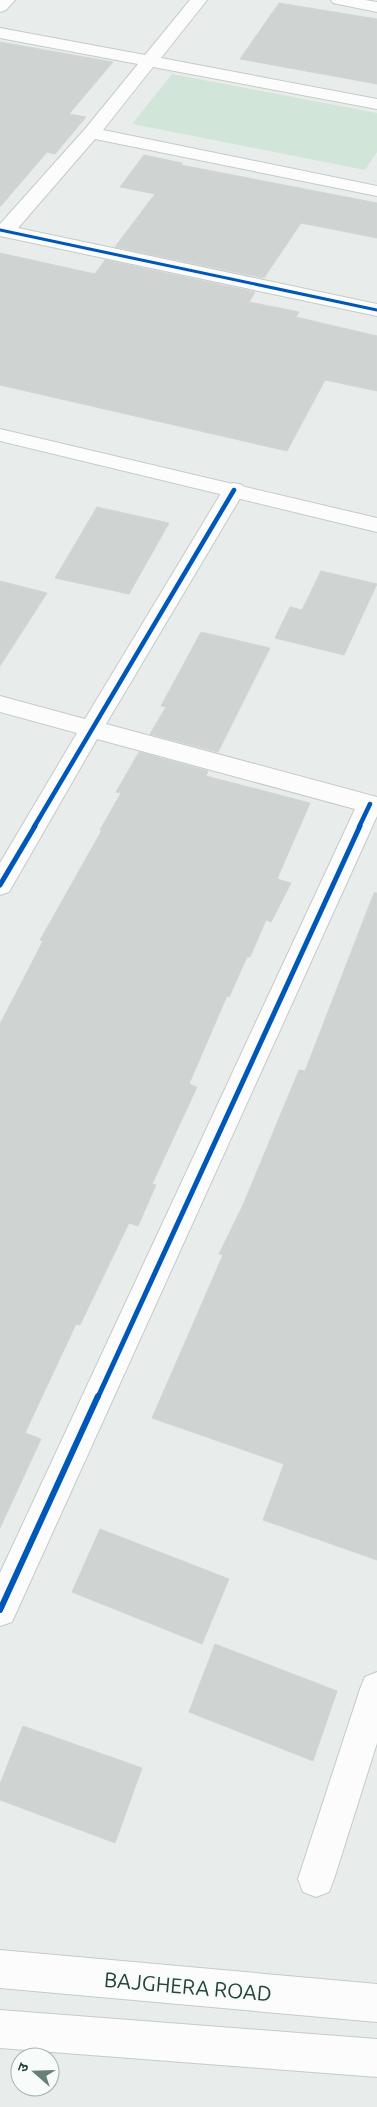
<svg xmlns="http://www.w3.org/2000/svg" width="377" height="2107" viewBox="0 0 377 2107" font-family="Ubuntu,'Noto Sans Devanagari',sans-serif">
<rect width="100%" height="100%" fill="#e8edeb"/>
<path fill="#d1e6d8" d="M172,74L377,113V152L365,170L132,124Z"/>
<path fill="#cfd4d2" stroke="#d1d6d4" d="M279,3L377,19V84L240,59Z
M0,42L113,62L69,114L86,117L55,154L47,152L0,207Z
M144,155L182,163L181,165L377,203V238L301,223L264,278L115,247L155,194L120,187Z
M0,253L95,274L105,260L255,292L249,302L299,312L296,317L377,336V391L325,380L287,451L0,385Z
M97,507L169,523L129,594L55,578Z
M321,571L377,584L344,655L275,638L290,607L302,610Z
M0,581L47,593L0,666Z
M201,632L270,648L218,752L150,734L166,707L161,706Z
M139,752L208,771L206,776L310,803L277,879L291,883L271,922L266,920L250,957H247L229,997L227,996L189,1084L197,1087L152,1184L156,1185L138,1226L129,1223L80,1325L76,1324L25,1433L41,1439L0,1528V1024L43,941L40,940L102,830H100L121,793L116,792Z
M374,893H377V1560L263,1520L284,1464L152,1418L223,1255L219,1254L243,1205L299,1070L305,1071Z
M100,1529L229,1579L202,1644L72,1592Z
M215,1644L337,1691L313,1761L189,1712Z
M23,1726L142,1768L115,1843L0,1800V1784Z"/>
<g fill="none" stroke-linecap="round" stroke-linejoin="round">
<defs>
<path id="street" d="M0,0H15L6,10L0,12Z
M190,0H207L161,58L377,99V109L153,67L103,130L377,186V196L95,139L18,228L377,304V316L0,236V224L85,129L138,64L0,38V28L145,55Z
M331,0H365L377,2V12L333,3Z
M234,483L242,485L245,490L106,724L377,797V816L12,1622L0,1626V1573L355,809L97,739L9,892L0,895V863L77,733L0,712V696L85,719L223,490L226,485Z
M377,1672V1743L334,1879L329,1892L316,1897L303,1892L298,1879L360,1689L365,1677Z"/>
<path id="secondary" d="M0,429L377,518V532L0,441Z
M0,1950L377,1984V2022L0,1988Z
M0,2010L377,2039V2077L0,2048Z"/>
</defs>
<use href="#street" stroke="#c5cac8" stroke-width="2"/>
<use href="#secondary" stroke="#c3cbc8" stroke-width="2"/>
<use href="#street" fill="#fcfcfc" fill-rule="evenodd"/>
<use href="#secondary" fill="#fcfcfc" fill-rule="evenodd"/>
<defs>
<path id="cycleway-far3" d="M0,230L377,310"/>
<path id="cycleway-far2" d="M34,827L234,490
M359,827L370,804"/>
<path id="cycleway-far1" d="M0,885L35,826
M98,1397L360,826"/>
<path id="cycleway" d="M0,1610L98,1396"/>
</defs>
<use href="#cycleway-far3" stroke="#f7fbf9" stroke-width="5"/>
<use href="#cycleway-far2" stroke="#f7fbf9" stroke-width="7"/>
<use href="#cycleway-far1" stroke="#f7fbf9" stroke-width="8"/>
<use href="#cycleway" stroke="#f7fbf9" stroke-width="9"/>
<use href="#cycleway-far3" stroke="#0057b8" stroke-width="3"/>
<use href="#cycleway-far2" stroke="#0057b8" stroke-width="4.5"/>
<use href="#cycleway-far1" stroke="#0057b8" stroke-width="5"/>
<use href="#cycleway" stroke="#0057b8" stroke-width="6"/>
</g>
<g text-anchor="middle" dominant-baseline="central" stroke-width="4" stroke-linejoin="round" paint-order="stroke">
<g font-size="21" fill="#24423a" stroke="#f7fbf9">
<text transform="translate(188 1986) rotate(5)">BAJGHERA ROAD</text>
</g>
</g>
<g transform="translate(35 2072) rotate(290)"><circle r="24" fill="#f7fbf9" stroke="#a3b1ad"/>
<path d="M0-4L9 19L0 12L-9 19Z" fill="#697e78"/>
<text y="-8" font-size="14" font-weight="bold" text-anchor="middle" fill="#24423a">उ</text>
</g>
</svg>
